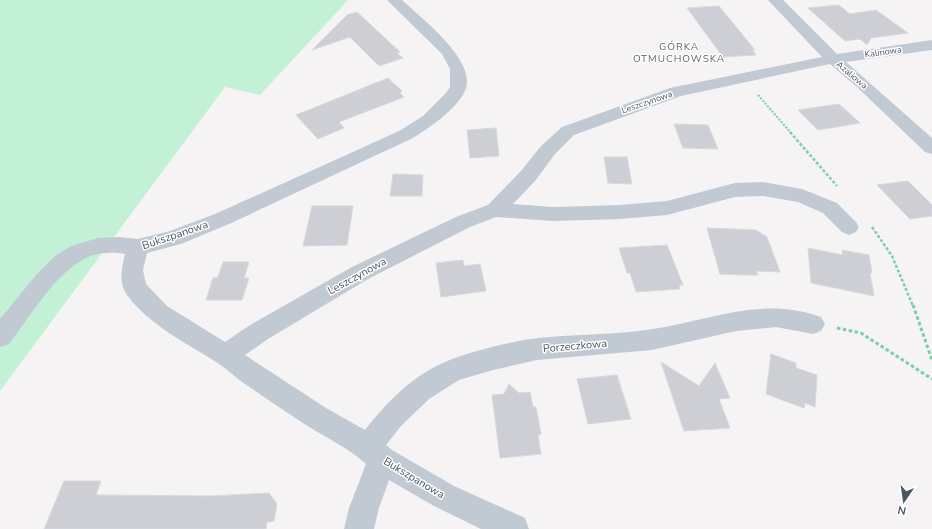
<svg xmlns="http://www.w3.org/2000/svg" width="932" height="529" viewBox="0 0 932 529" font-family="'Nunito Sans',sans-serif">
<rect width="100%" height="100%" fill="#f5f3f3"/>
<path fill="#c3f1d5" d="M0,0H348L260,95L225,87L0,391Z"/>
<path fill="#cdcfd5" stroke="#d7d9de" d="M839,5L850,14L876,10L908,33L871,38L867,45L860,39L845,41L808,8Z
M719,6L755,50H752L756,55L723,57L687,8Z
M357,12L400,52L397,53L403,58L379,66L350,37L312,50L347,15Z
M388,78L402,91L400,93L404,97L339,122L344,128L318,139L296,115Z
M839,104L860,123L818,130L798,110Z
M674,124L708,125L718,149L683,148Z
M496,128L499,156L470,158L467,130Z
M604,157H627L632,184L608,183Z
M393,174L423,175L422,196H390Z
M908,181L932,205V216L910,219L877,185Z
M312,206H353L347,245L303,246Z
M707,228L756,230L767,237L780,272L756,271L758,275H744L720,274Z
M667,245L683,285H679L680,289L636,292L630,273H627L619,248Z
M808,248L843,255L842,250L869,255L872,272L870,274L874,296L811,283Z
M463,260L464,266L480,264L486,291L441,297L436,263Z
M223,262H249L244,278H249L242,300H206L213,278L218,277Z
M771,354L796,363V368L817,375L815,407L805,403L804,408L766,394Z
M661,362L699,386L715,363L730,398L719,399L730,428L684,431Z
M617,375L631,419L588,424L577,379Z
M509,384L519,393L530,392L533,407H536L541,434L538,435L541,454L500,458L492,395L504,394Z
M64,481H101L96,495L210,496L269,493L277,504L274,521L267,522L266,529H44Z"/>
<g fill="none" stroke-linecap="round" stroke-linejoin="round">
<path stroke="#7ad0a6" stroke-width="2" stroke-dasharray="2 1.5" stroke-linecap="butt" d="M758,95L791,133"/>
<path stroke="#7ad0a6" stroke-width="2.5" stroke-dasharray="3 2" stroke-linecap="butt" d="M790,132L837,186
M872,227L892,256L913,306"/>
<path stroke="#7ad0a6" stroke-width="3" stroke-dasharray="3.5 2.5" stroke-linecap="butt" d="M913,305L932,360
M837,328L861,333L932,379"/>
<path fill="#c1cad2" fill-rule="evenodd" d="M387,0H402C421,18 475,59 466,88C460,107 429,128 413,138L229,224L181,244L147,253L143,270L146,284L167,306L225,342L250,325L352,267L456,217L488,205L521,171L541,146L562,127L670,88L822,57L768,0H783L837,54L932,40V50L846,62L932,138V154L925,152L857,87L830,64L681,96L574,135L555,154L535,181L513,204L553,207L620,205L667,201L735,183L763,182L802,189L837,203L856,222L859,227L856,232L849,235L842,232L823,213L798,202L763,196L735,197L667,215L620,219L553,221L496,217L470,227L368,279L268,339L245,355L326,408L365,430C386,403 412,376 445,362C469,352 512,341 538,338C576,334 615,335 653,329C712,320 760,296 821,317L825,324L821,331L813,334L776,327L736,331L652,350L537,360L493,370L459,380L429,399L401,426L386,445L392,450L454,486L525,518L529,529H481L434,506L389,480L379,508L374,529H344L349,508L366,464C349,448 326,438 306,425C285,411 265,398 245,384C235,377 226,368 216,362C185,342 149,325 127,295C118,282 122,267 125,254C113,252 98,252 86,258C54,274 30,317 9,344L0,347V319L36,275L55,256L71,246L98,238L119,237L138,239L170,231L215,214L344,156L401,130L423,116L446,93L450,87V69L442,54Z"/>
</g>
<g text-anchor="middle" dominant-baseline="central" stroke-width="3" stroke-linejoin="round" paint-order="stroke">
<g font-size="9" fill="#4a5661" stroke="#fff">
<text transform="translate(883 52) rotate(-8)">Kalinowa</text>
<text transform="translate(852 75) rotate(40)">Azaliowa</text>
<text transform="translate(647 102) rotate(-19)">Leszczynowa</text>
</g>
<g font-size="10" letter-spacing="1" fill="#5f6368" stroke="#fff">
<text x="679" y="47">GÓRKA<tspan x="679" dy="12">OTMUCHOWSKA</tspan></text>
</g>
<g font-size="11" fill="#4a5661" stroke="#fff">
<text transform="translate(175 235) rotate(-19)">Bukszpanowa</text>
<text transform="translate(357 276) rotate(-29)">Leszczynowa</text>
<text transform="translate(575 346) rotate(-5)">Porzeczkowa</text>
<text transform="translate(414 478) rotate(31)">Bukszpanowa</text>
</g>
</g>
<g transform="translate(904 501) rotate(193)" stroke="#ffffff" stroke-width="3" paint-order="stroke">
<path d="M0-3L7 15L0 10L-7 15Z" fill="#4a5661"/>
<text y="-6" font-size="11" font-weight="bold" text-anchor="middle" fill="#4a5661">N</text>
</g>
</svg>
